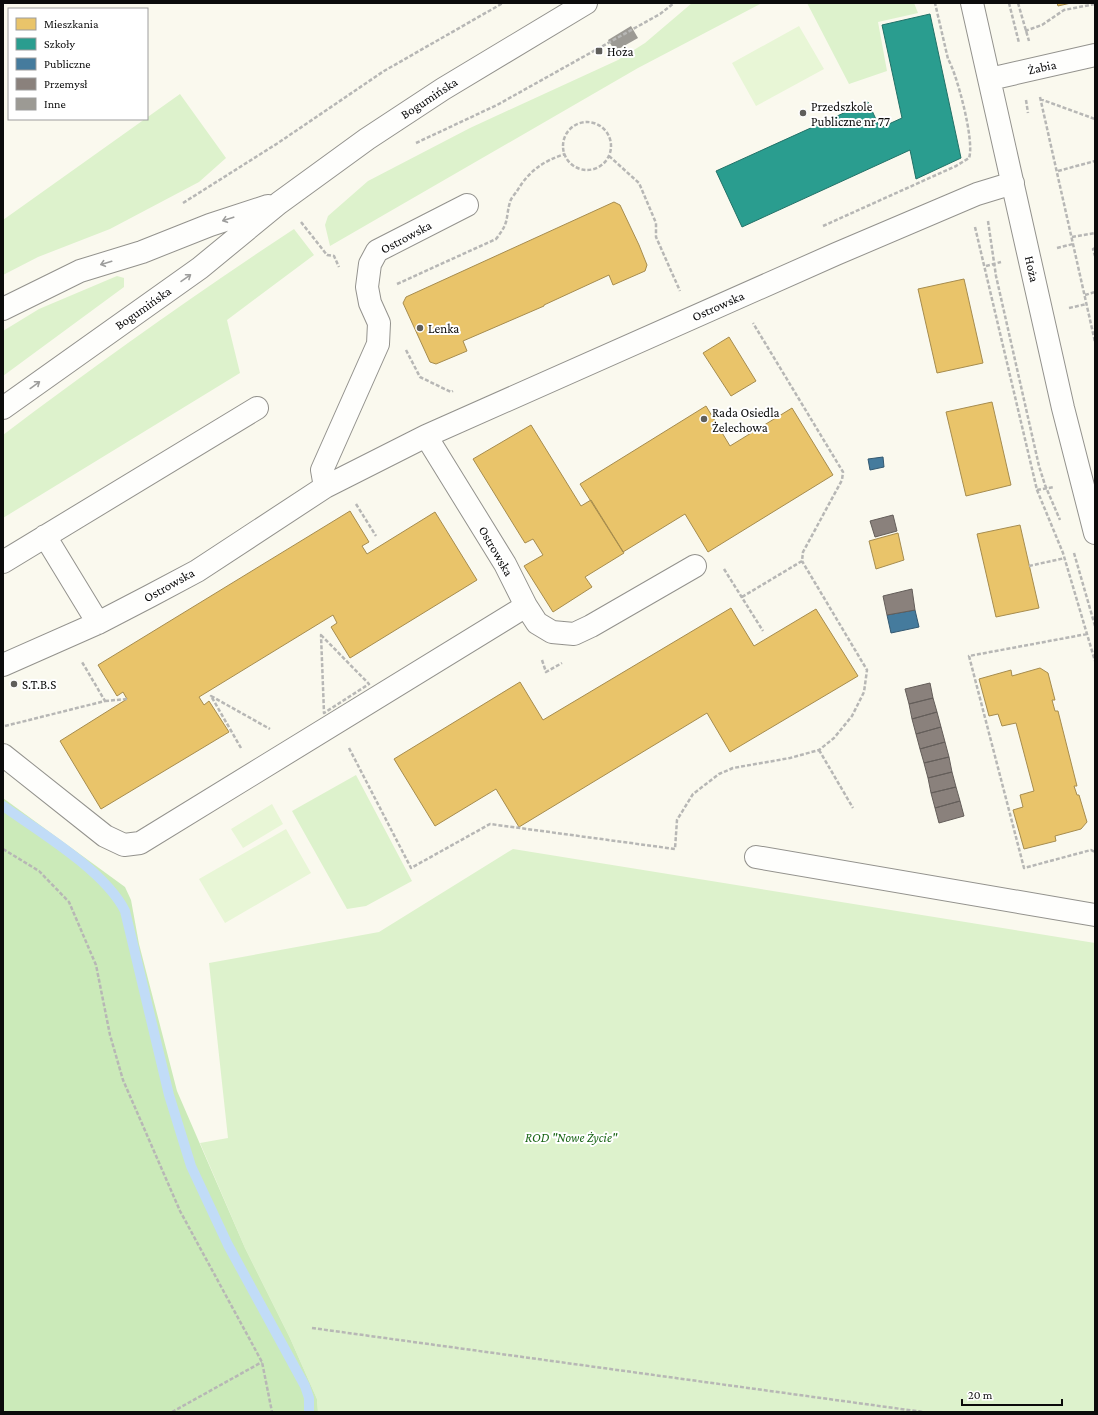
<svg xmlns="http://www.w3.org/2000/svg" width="1098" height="1415" viewBox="0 0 1098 1415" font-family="'Crimson Pro',serif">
<rect width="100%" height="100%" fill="#faf9ee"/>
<path fill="#ddf2cc" d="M692,3H762L638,68L330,246L325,225L328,216L368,181L470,128L618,60L645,43Z
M807,3H914L918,13L878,22L887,71L849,84Z
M180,94L226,158L199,182L110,229L38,257L3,275V220Z
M294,229L314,255L227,320L240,373L3,518V435C98,363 195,294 294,229Z
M117,276L124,278V287L3,376V331L39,309Z
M356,775L412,881L366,906L347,909L292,811Z
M513,849L1095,943V1412H318L317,1399L290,1338L245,1248L200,1143L228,1138L209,963L379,932Z"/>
<path fill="#cbeab9" d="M3,798L125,887L131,900L139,944L177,1091L245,1248L290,1338L317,1399L318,1412H3Z"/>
<path fill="#e8f6d6" d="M799,26L824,69L756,106L732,63Z
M272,804L283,824L243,848L231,829Z
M286,829L311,873L225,923L199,879Z"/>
<path fill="#e9c46a" stroke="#a68c4e" d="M1057,3H1071L1058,6Z
M614,202L620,205L639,245L647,265L645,271L613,285L609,275L544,305V306L463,341L467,351L436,364L430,362L403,303L406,297Z
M964,279L983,363L937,373L918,289Z
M729,337L756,381L731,396L703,353Z
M992,402L1011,485L966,496L946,412Z
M706,406L730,446L792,408L833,475L708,552L685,514L623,552L580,484Z
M531,425L581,506L591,500L624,553L585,577L592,587L553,612L524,566L543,555L533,539L525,543L473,459Z
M350,511L369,542L362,546L367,554L435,512L477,580L350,658L331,627L337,623L333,615L199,697L204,705L209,701L229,732L101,809L60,741L127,699L123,692L117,696L98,665Z
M1020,525L1039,608L996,617L977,534Z
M898,533L904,560L876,569L869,541Z
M731,608L754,646L816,609L858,676L730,752L707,713L519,827L496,789L435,826L394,759L520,682L543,720Z
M1040,668L1048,673L1055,700H1052L1055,711H1058L1077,786H1074L1077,795H1079L1087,822L1081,829L1055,836L1056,841L1024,849L1013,810L1023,807L1020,795L1034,791L1016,723L1002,726L998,714L989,716L979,679L1011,670L1012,676Z"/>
<path fill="#2a9d8f" stroke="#217167" d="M930,14L961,158L916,179L910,150L742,227L716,171L868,102L880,128L902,118L882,25Z"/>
<path fill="#457b9d" stroke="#345971" d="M883,457L884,467L870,470L868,459Z
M915,610L919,627L891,633L887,615Z"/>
<path fill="#8a817c" stroke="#645e5a" d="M893,515L897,531L875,537L870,521Z
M912,589L915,610L887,615L883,596Z
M930,683L933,698L909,704L905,689Z
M933,698L937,712L912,719L909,704Z
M937,712L941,727L916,734L912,719Z
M941,727L945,742L920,749L916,734Z
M945,742L949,757L924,763L920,749Z
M949,757L952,772L928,778L924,763Z
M952,772L956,787L931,793L928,778Z
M956,787L960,801L935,808L931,793Z
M960,801L964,816L939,823L935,808Z"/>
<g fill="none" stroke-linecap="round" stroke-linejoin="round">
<path stroke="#c1dcf7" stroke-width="10" d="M3,806C40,832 105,871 125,911L169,1095L191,1166L228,1245L305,1386L309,1398V1412"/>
</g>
<path fill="#9c9a94" d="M631,26L638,38L615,51L608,40Z"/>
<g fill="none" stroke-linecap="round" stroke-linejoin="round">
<defs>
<path id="minor" d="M972,3L1063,408L1095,533
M990,79L1095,55
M3,309L80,271L142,252L210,225L268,206
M3,408L200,268L279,203L367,139L443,89L586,3
M426,436L505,564L526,606
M325,487L322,470L378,344L379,323L370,303L367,287L370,264L377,251L467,205
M45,536L98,623
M3,562L257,408
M3,665L98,623L150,596L197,571L325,487L426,436L836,254L977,194L1013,183
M3,755L105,836L124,845L140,843L526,606L537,623L552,632L574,634L591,626L695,566
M756,857L1095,915"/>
</defs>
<use href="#minor" stroke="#93928d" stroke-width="24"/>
<path stroke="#b7b7b5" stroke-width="2.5" stroke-dasharray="4 2" stroke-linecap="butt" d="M1009,3L1019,43
M1018,3L1029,41
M1025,31L1042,25L1064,10L1095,4
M1040,97L1095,342
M1040,99L1095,119
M1026,100L1028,113
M563 146a24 24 0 1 1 48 0a24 24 0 1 1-48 0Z
M416,143L497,105L660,14L674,3
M609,156L639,183L656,223V237L680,291
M1058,171L1095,161
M183,203L278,143L384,71L503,3
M988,221L996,276L1039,466L1045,485L1060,520
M301,222L327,255L334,256L339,267
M823,226L956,166L969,158C975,142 957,74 948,59L935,3
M975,227L1037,490L1063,553L1095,661
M1072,237L1095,233
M1057,248L1073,244
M1095,248L1093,249L1095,256
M986,266L1001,262
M397,284L496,239C510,221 505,220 510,202C511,198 515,194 517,191C529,171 543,161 565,154
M1085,295L1095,292
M1069,308L1087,304
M406,350L420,377L451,392L453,391
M1037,490L1054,487
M356,504L376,536
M1074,553L1095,626
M1029,566L1065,558
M724,569L763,631
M742,597L802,561L803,552L842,480L843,472L753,323
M1087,634L969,656L1024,868L1091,850L1095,852
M321,635L369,684L324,713Z
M542,660L546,672L562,663
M105,701L127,699
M5,726L105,701L82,662
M241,748L211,696L270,729
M349,748L411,868L490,824L675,849L677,820L693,794L719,774L733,768L790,758L819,750L834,738L852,716L864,692L867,670L802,561
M819,750L853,808
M3,849L39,871L69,902L96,965L110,1035L123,1080L180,1211L262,1362L272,1412
M312,1328L923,1412
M172,1412L262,1362"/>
<use href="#minor" stroke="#fefefc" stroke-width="22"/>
</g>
<defs><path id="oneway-shaft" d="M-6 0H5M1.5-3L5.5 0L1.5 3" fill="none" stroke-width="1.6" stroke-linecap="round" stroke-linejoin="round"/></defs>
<g stroke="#9d9d9c">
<use href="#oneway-shaft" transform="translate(228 219) rotate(162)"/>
<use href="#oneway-shaft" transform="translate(106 263) rotate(163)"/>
<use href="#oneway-shaft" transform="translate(186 278) rotate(-35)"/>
<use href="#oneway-shaft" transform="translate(35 385) rotate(-36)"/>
</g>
<g fill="#5f5e5a" stroke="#fff" stroke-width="1.5">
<rect x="595" y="47" width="8" height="8" rx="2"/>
<circle cx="803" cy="113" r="4"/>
<circle cx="420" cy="328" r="4"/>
<circle cx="704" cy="419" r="4"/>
<circle cx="14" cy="684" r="4"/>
</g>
<g text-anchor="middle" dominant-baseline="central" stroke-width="4" stroke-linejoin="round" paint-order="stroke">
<g font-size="13" fill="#0b0b0b" stroke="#fff" text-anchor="start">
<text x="607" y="51">Hoża</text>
<text x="811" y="106">Przedszkole<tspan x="811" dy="15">Publiczne nr 77</tspan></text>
<text x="428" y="328">Lenka</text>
<text x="712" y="412">Rada Osiedla<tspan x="712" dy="15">Żelechowa</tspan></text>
<text x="22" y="684">S.T.B.S</text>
</g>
<g font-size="13" fill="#0b0b0b" stroke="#fff">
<text transform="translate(1042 67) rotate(-12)">Żabia</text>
<text transform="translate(429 98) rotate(-33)">Bogumińska</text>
<text transform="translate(406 237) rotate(-28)">Ostrowska</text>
<text transform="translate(1032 269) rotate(77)">Hoża</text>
<text transform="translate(718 306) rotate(-24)">Ostrowska</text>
<text transform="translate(143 308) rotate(-35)">Bogumińska</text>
<text transform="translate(496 551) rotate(60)">Ostrowska</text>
<text transform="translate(169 585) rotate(-29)">Ostrowska</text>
</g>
<g font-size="13" font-style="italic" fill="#1b6717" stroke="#fff">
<text x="571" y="1137">ROD "Nowe Życie"</text>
</g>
</g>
<rect width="1098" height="1415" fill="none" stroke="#0b0b0b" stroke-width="8"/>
<rect x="8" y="8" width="140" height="112" fill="#ffffff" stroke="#9d9d9d"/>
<rect x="16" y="18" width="20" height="12" fill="#e9c46a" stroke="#9d9d9d"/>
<text x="44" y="28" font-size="12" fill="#0b0b0b">Mieszkania</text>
<rect x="16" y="38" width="20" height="12" fill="#2a9d8f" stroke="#9d9d9d"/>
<text x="44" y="48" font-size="12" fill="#0b0b0b">Szkoły</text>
<rect x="16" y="58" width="20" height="12" fill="#457b9d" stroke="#9d9d9d"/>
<text x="44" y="68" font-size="12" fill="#0b0b0b">Publiczne</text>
<rect x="16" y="78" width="20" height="12" fill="#8a817c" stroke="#9d9d9d"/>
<text x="44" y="88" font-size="12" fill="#0b0b0b">Przemysł</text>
<rect x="16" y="98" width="20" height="12" fill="#9c9a94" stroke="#9d9d9d"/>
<text x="44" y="108" font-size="12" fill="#0b0b0b">Inne</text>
<path d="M962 1399v6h100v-6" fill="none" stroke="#0b0b0b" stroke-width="2"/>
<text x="968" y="1399" font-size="12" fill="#0b0b0b" stroke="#ffffff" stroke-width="3" paint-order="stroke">20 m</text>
</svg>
